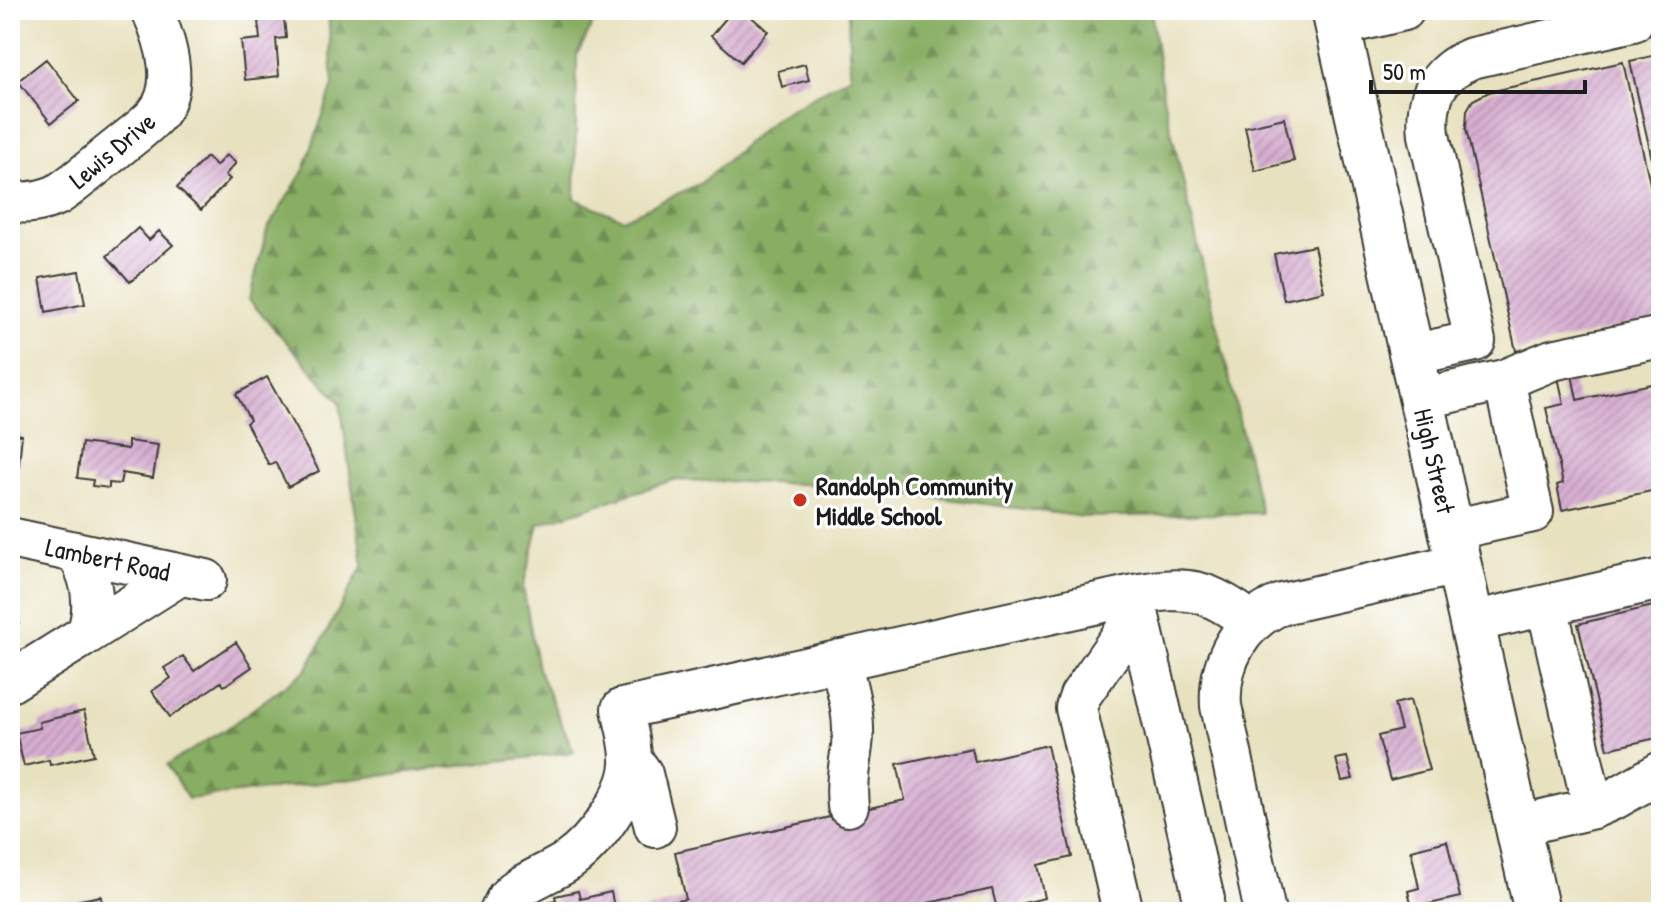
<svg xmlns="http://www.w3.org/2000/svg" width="1671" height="922" viewBox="0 0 1671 922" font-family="'Patrick Hand',sans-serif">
<defs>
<pattern id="forest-firs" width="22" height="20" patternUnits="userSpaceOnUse" patternTransform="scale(2)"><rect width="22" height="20" fill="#88ae64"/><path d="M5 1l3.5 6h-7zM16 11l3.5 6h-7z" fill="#6e8d52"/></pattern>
<pattern id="building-hatch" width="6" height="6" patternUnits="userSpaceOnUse" patternTransform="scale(2)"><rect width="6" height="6" fill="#d6add0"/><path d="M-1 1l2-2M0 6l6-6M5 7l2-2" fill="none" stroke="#b794b2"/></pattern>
</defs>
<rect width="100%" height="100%" fill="#fff"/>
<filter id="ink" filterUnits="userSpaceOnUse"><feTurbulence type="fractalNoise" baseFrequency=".0125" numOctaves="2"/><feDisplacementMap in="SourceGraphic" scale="16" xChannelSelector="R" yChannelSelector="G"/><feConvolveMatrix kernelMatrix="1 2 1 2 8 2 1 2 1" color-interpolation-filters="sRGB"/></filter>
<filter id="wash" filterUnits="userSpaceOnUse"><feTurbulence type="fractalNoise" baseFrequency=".006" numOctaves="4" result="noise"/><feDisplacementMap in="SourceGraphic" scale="32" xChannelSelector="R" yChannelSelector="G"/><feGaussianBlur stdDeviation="1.8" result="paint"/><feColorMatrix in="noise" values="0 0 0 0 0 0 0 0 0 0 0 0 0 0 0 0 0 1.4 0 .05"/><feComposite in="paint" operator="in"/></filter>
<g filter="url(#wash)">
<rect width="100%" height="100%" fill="#e8e1bf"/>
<path fill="url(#forest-firs)" stroke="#526540" stroke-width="2" d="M328,10H600L577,55L575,199L623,219L701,183L776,117L850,76L848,10H1151L1163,96L1261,513L1084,517L925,496L803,484L673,480L539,524L523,587L538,669L574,752L188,799L167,765L229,727L306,670L363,565L340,402L249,300L267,230L304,170L333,85Z"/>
<g id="blocks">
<path fill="url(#building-hatch)" d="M733,10H743L768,31L741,62L711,36Z
M284,18L286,38L276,39L279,76L245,80L241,41L260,39L258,21Z
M1661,54V195H1660L1630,61Z
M46,59L79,101L51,123L18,81Z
M1623,62L1661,233V318L1516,351L1466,129L1467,110L1473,100L1489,92Z
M805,64L809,80L782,87L778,71Z
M1284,118L1294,161L1255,171L1245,127Z
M226,155L236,163L225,175L230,179L201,210L177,188L206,157L216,166Z
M138,228L149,240L159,231L173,245L130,282L107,256Z
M1314,246L1324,291L1284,300L1274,254Z
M79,271L85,304L46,312L40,278Z
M1572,374L1577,400L1661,382V489L1562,510L1557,485L1563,483L1546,408L1564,404L1558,377Z
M267,377L319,471L288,487L275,462L269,465L246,423L250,420L236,394Z
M10,434L22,435L18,472L10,471Z
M128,441L158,445L153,478L122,473L120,484L109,483V488L92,486L93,480L77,478L82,443L128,449Z
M10,602H18L19,623H10Z
M1653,606L1657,623L1661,622V737L1608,749L1578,624Z
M236,642L252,667L224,686L221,682L170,717L152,691L171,678L164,668L183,656L194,671Z
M1410,700L1429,770L1390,780L1378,736L1401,730L1394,704Z
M84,711L94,755L50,765L49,760L24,766L16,733L40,728L39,722Z
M1047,745L1072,857L1038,865L1045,898L997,909L992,889L928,903L930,912H635L686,899L675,852L905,800L897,764L972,748L975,762Z
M1347,757L1353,779L1342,781L1336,759Z
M1447,841L1460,897L1425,905L1426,910L1413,912L1408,891L1419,888L1411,850Z
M578,891L580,899L611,892L615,912H518L517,909L556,900L555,896Z
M101,896L103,912H36L35,909Z"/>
</g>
</g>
<g filter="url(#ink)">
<use href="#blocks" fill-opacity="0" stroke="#3b3a34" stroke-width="2"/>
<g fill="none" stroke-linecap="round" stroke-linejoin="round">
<defs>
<path id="minor" d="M1337,26L1404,10
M10,201C27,205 42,201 57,195C78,181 97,164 116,149C129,138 144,128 155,116C181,88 166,41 152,10
M1411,355L1475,341L1429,135C1425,98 1437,72 1472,58L1633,21
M1421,399L1504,380L1552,360L1661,337
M1451,530L1533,512L1504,380
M10,538L206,580
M1547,605L1593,808
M1472,622L1661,579
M87,634L180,575
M840,660C846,685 854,710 853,736C851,761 845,779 848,806
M10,682L87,634C97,605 93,578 76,552
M631,765L638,768L642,774L655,827
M1517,826L1593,808L1616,798L1661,772
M500,912L507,898L514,891C532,879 551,872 568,861C594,843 629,796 631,764C632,746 626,727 622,709L1134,595
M1123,912L1076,708L1080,696L1138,613
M1201,912L1204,899L1202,891L1134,595C1191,585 1205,589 1252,622
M1265,912L1221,706C1218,662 1241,620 1282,604L1458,564"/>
<path id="major" d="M1334,10L1537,912"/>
</defs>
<use href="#minor" stroke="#3b3a34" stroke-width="44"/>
<use href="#major" stroke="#3b3a34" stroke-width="48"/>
<use href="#minor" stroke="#fff" stroke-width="40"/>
<use href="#major" stroke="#fff" stroke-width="44"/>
</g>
</g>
<circle fill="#c8321e" stroke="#fff" stroke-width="3" cx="800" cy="500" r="8"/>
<g text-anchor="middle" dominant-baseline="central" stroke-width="6" stroke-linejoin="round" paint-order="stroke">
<g font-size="26" fill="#1c1c1c" stroke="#fff">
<text transform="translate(112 150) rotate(-40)">Lewis Drive</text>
<text transform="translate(1435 461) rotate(77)">High Street</text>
<text transform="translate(108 559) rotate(12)">Lambert Road</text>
</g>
<g font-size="26" font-weight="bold" fill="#1c1c1c" stroke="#fff" text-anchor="start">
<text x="816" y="485">Randolph Community<tspan x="816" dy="30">Middle School</tspan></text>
</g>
</g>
<rect width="1671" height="922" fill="none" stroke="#fff" stroke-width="40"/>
<path d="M1371 80v12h214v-12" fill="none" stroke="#1c1c1c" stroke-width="4"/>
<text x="1383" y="80" font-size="24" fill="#1c1c1c" stroke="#ffffff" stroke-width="6" paint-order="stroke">50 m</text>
</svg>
